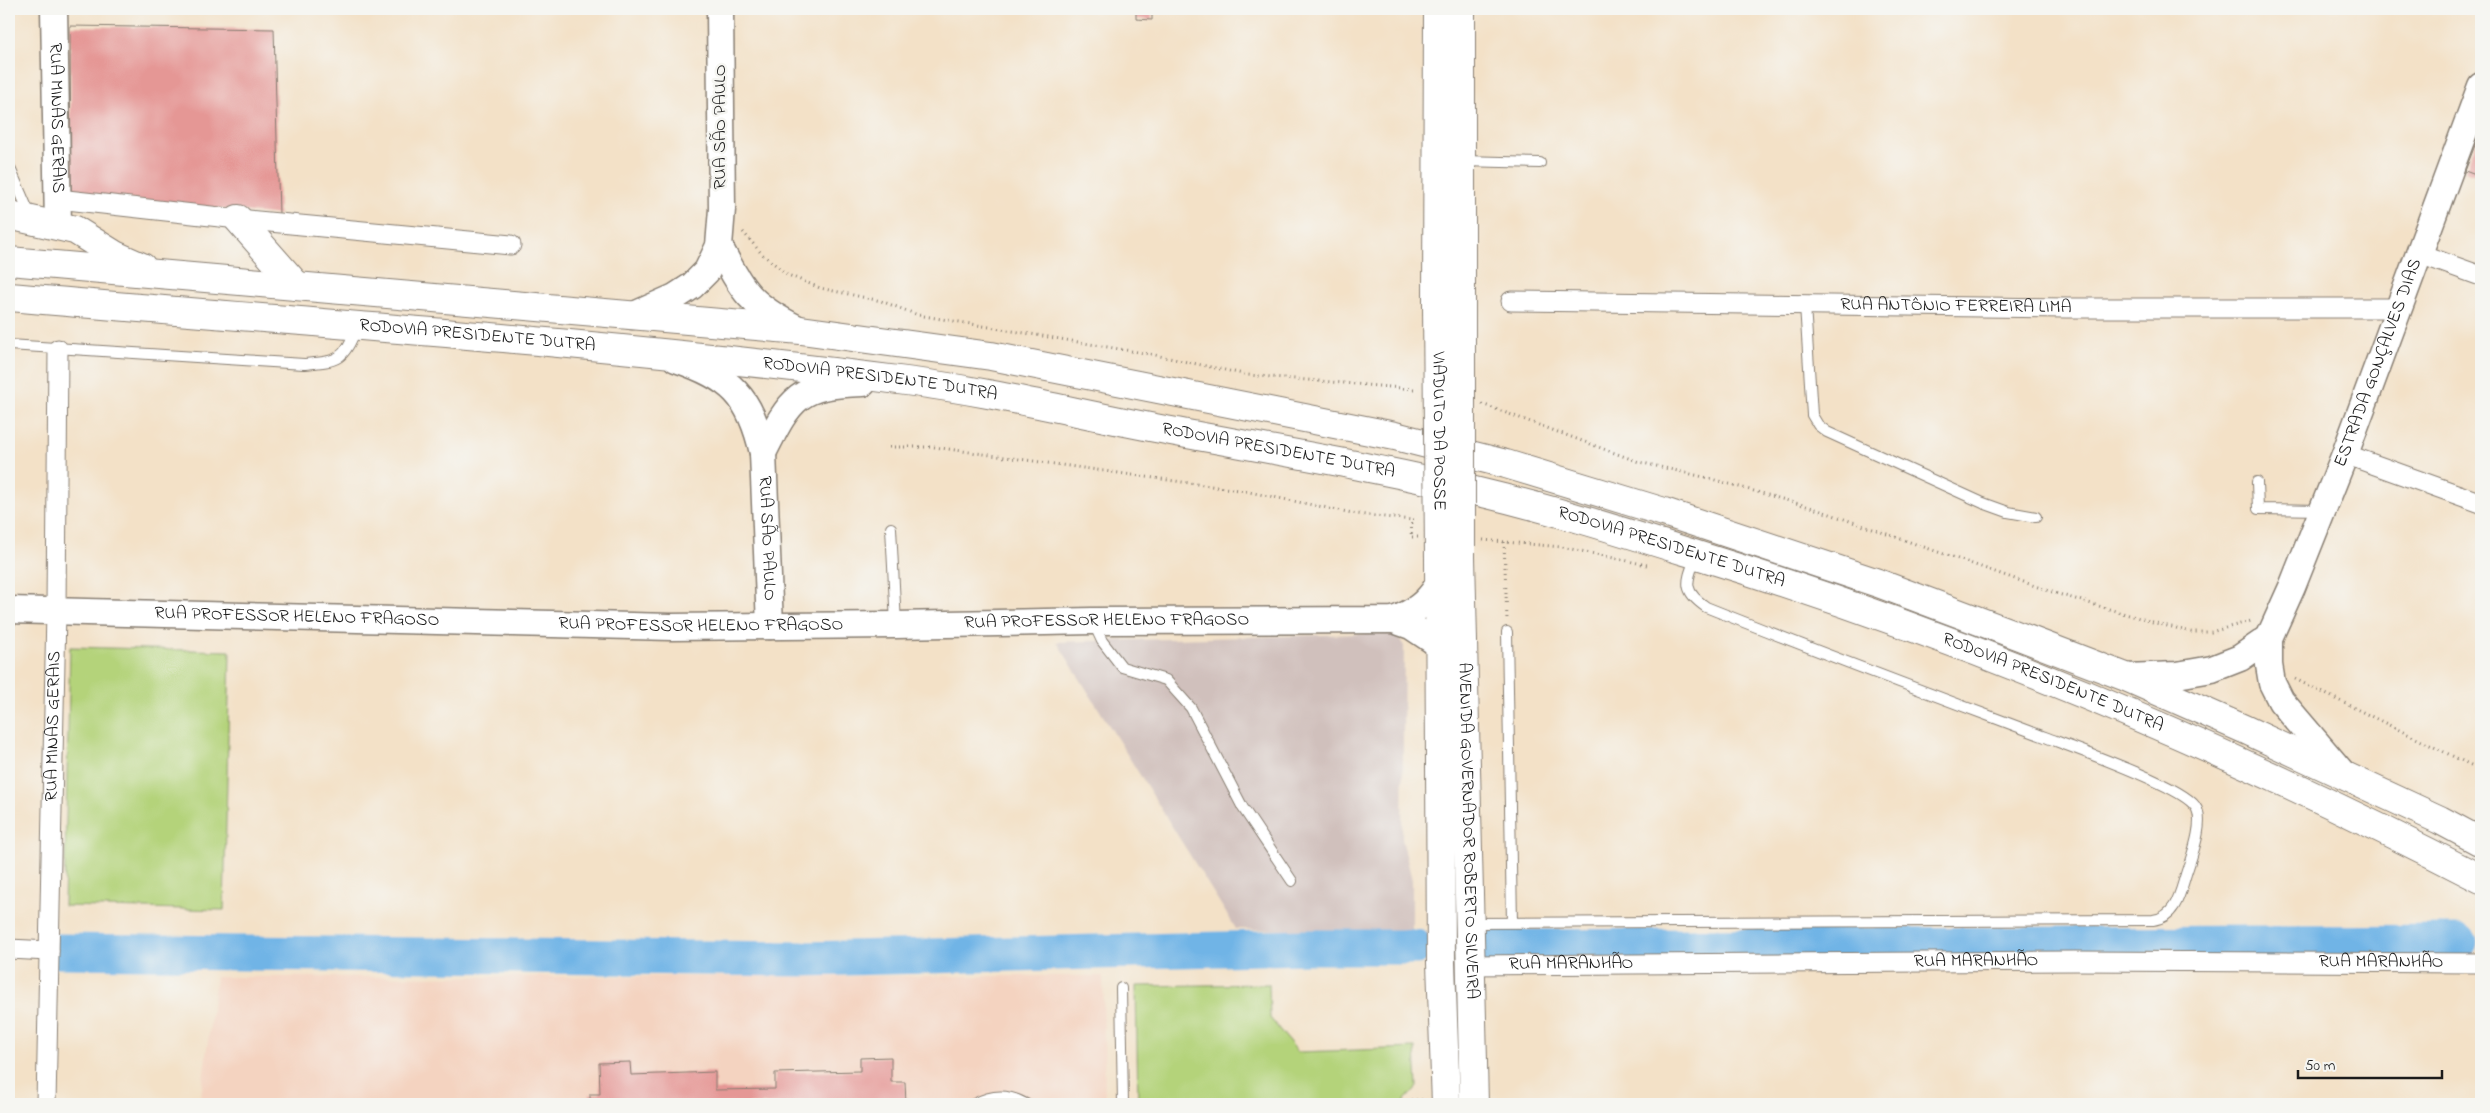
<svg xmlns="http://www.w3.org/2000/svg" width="2490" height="1113" viewBox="0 0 2490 1113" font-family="'Indie Flower',sans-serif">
<rect width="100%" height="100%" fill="#f6f6f2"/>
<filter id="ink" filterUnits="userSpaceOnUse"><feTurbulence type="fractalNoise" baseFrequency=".02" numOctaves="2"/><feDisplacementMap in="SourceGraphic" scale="10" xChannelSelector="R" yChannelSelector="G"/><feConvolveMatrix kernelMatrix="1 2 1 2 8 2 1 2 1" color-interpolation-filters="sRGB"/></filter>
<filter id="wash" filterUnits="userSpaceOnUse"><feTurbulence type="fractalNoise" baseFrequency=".0096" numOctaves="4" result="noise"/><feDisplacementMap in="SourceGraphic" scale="20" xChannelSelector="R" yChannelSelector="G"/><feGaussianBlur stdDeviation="1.12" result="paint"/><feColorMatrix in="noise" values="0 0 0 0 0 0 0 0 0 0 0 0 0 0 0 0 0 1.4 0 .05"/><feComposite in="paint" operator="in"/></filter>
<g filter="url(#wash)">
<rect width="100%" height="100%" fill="#f3e1c7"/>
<path fill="#f4d3c0" d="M1103,976L1105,1104H200L216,977Z"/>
<path fill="#d0c0bc" d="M1395,633L1404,646L1402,839L1412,880V933L1236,929L1057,642Z"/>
<path fill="#b4d37a" stroke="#68784b" d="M70,647L230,651L224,910L64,906Z
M1269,984L1270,1018L1298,1052L1415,1048L1417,1087L1405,1100V1104H1138L1136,986Z"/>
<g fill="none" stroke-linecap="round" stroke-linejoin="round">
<path stroke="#70b4e6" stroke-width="35" d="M1490,947L2460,942
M58,951L804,959L1308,947H1416"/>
</g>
<g id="blocks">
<path fill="#e59795" d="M1136,9H1152V20L1136,19Z
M70,26L274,29L279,215L71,194Z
M2481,130V177L2465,171Z
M891,1057V1082H905L906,1104H590V1094H600L599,1063L630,1062L631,1075L715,1072V1090L775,1089V1073L860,1071V1058Z"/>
</g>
</g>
<g filter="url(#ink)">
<use href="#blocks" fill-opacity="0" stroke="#887e72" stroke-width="1"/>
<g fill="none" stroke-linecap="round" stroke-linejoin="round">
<defs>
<path id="lane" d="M1462,161L1540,163
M9,166L31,217
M1805,305L1812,415L1818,425L1827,432L1983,503L2008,512L2036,517
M9,345L304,364C339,361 343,361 357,327
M2257,482L2258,509L2321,510
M891,528L896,624
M1094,624L1102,641L1122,667L1166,680L1191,708L1243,808L1292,881
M1507,632L1512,923
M1470,923L2153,920C2176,917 2180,893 2186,874C2191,858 2206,820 2195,806C2180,785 2074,748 2045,737C1931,694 1818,652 1706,607C1681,590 1687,581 1696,556
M1121,988L1123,1104
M974,1104C993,1094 1008,1094 1026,1104"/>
<g id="street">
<path d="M58,199L238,219L511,245"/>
<path d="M2420,254L2481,276"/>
<path id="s1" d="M1511,301L2067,308H2400"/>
<path d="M2345,454L2481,503"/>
<path d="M9,949L49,951"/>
<path id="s2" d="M1470,965L2075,961L2481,963"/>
<path id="s3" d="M46,1104L56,611L58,349"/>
</g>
<g id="secondary">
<path id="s4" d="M54,9L58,226"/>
<path d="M719,246C743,292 750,305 798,329"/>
<path d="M632,316L675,297L692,286L707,271L719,246L722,209L720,9"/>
<path id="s5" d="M676,359C731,378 750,395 763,453L770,626"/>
<path d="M763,453C791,397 798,385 863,383"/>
<path id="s6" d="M9,610L671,627L896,625L1092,621L1394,620C1415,612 1427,603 1438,585"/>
<path d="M1394,620L1411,626L1438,644"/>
<path d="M2269,638V665L2272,683L2281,701L2344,775"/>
<path id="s7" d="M2126,677L2177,675L2212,669L2240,658L2269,638L2292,587L2345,454L2481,86"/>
</g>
<g id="primary">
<path d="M1437,303L1438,9"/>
<path d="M1461,305V9"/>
<path id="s8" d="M1461,557L1474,1104"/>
<path d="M1439,559L1441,963L1446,1104"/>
</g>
<g id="highway">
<path d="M9,215L75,230L115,255L142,267"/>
<path d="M238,219L297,286"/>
<path d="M9,261L801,330L991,356L1395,436L1506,464L1664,512L1878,583L2019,636L2126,677L2244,729L2440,820L2481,842"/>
<path id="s9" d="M9,297C308,323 608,342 906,381C995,392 1083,415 1171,431C1277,451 1383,468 1487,494C1558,511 1627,533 1697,555C1967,638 2230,749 2481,879"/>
</g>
</defs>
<use href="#lane" stroke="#887e72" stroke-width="12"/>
<use href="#street" stroke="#887e72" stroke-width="21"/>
<use href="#secondary" stroke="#887e72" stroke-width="29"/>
<use href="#primary" stroke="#887e72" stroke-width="30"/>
<use href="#highway" stroke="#887e72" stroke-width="30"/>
<path stroke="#887e72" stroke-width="3" stroke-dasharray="1 4" stroke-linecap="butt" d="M743,232L762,254L788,275L820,288L881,301L918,315L1155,355L1248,375L1414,389
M1482,404L1639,462L1708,478L1810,507L2055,593L2156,623L2191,632H2211L2251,621
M889,447H934L1239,490L1357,514L1412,520
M1414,520H1412L1411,537H1418
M1483,540L1562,547L1647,565
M1504,542L1507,619
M2295,679L2481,770
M1410,1104V1100H1423"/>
<use href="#lane" stroke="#fff" stroke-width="10"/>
<use href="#street" stroke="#fff" stroke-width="19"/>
<use href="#secondary" stroke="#fff" stroke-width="26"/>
<use href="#primary" stroke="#fff" stroke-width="28"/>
<use href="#highway" stroke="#fff" stroke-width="28"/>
<defs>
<g id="primary-bridge">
<path id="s10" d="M1437,303L1439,559"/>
<path d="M1461,305V557"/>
</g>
</defs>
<use href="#primary-bridge" stroke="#887e72" stroke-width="30" stroke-linecap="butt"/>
<use href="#primary-bridge" stroke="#fff" stroke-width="28"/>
</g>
</g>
<g text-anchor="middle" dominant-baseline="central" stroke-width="5" stroke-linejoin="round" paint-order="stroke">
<g font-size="18" fill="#1c1c1c" stroke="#f6f6f2">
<text stroke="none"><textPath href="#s4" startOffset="109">RUA MINAS GERAIS</textPath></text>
<text transform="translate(721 127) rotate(-90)">RUA SÃO PAULO</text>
<text stroke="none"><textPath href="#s1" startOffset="445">RUA ANTÔNIO FERREIRA LIMA</textPath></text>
<text stroke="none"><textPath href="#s9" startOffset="470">RODOVIA PRESIDENTE DUTRA</textPath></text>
<text stroke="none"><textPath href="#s7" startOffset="448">ESTRADA GONÇALVES DIAS</textPath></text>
<text stroke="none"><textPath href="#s9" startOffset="875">RODOVIA PRESIDENTE DUTRA</textPath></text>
<text stroke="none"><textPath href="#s10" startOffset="128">VIADUTO DA POSSE</textPath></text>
<text stroke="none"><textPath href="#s9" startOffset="1280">RODOVIA PRESIDENTE DUTRA</textPath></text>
<text stroke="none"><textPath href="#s5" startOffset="222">RUA SÃO PAULO</textPath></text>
<text stroke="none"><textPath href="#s9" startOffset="1685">RODOVIA PRESIDENTE DUTRA</textPath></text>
<text stroke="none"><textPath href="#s6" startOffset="288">RUA PROFESSOR HELENO FRAGOSO</textPath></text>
<text stroke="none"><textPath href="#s6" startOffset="1098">RUA PROFESSOR HELENO FRAGOSO</textPath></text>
<text stroke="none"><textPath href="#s6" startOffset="692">RUA PROFESSOR HELENO FRAGOSO</textPath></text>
<text stroke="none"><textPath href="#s9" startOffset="2090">RODOVIA PRESIDENTE DUTRA</textPath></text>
<text stroke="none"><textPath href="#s3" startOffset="378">RUA MINAS GERAIS</textPath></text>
<text stroke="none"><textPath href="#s8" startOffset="274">AVENIDA GOVERNADOR ROBERTO SILVEIRA</textPath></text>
<text stroke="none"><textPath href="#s2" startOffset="506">RUA MARANHÃO</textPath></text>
<text stroke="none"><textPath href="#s2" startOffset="911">RUA MARANHÃO</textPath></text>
<text stroke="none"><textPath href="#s2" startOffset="101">RUA MARANHÃO</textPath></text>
</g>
</g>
<rect width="2490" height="1113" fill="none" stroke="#f6f6f2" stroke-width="30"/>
<path d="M2298 1070v8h144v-8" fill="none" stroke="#1c1c1c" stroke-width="2.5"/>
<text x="2305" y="1070" font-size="15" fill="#1c1c1c" stroke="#f6f6f2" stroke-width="4" paint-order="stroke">50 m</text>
</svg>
